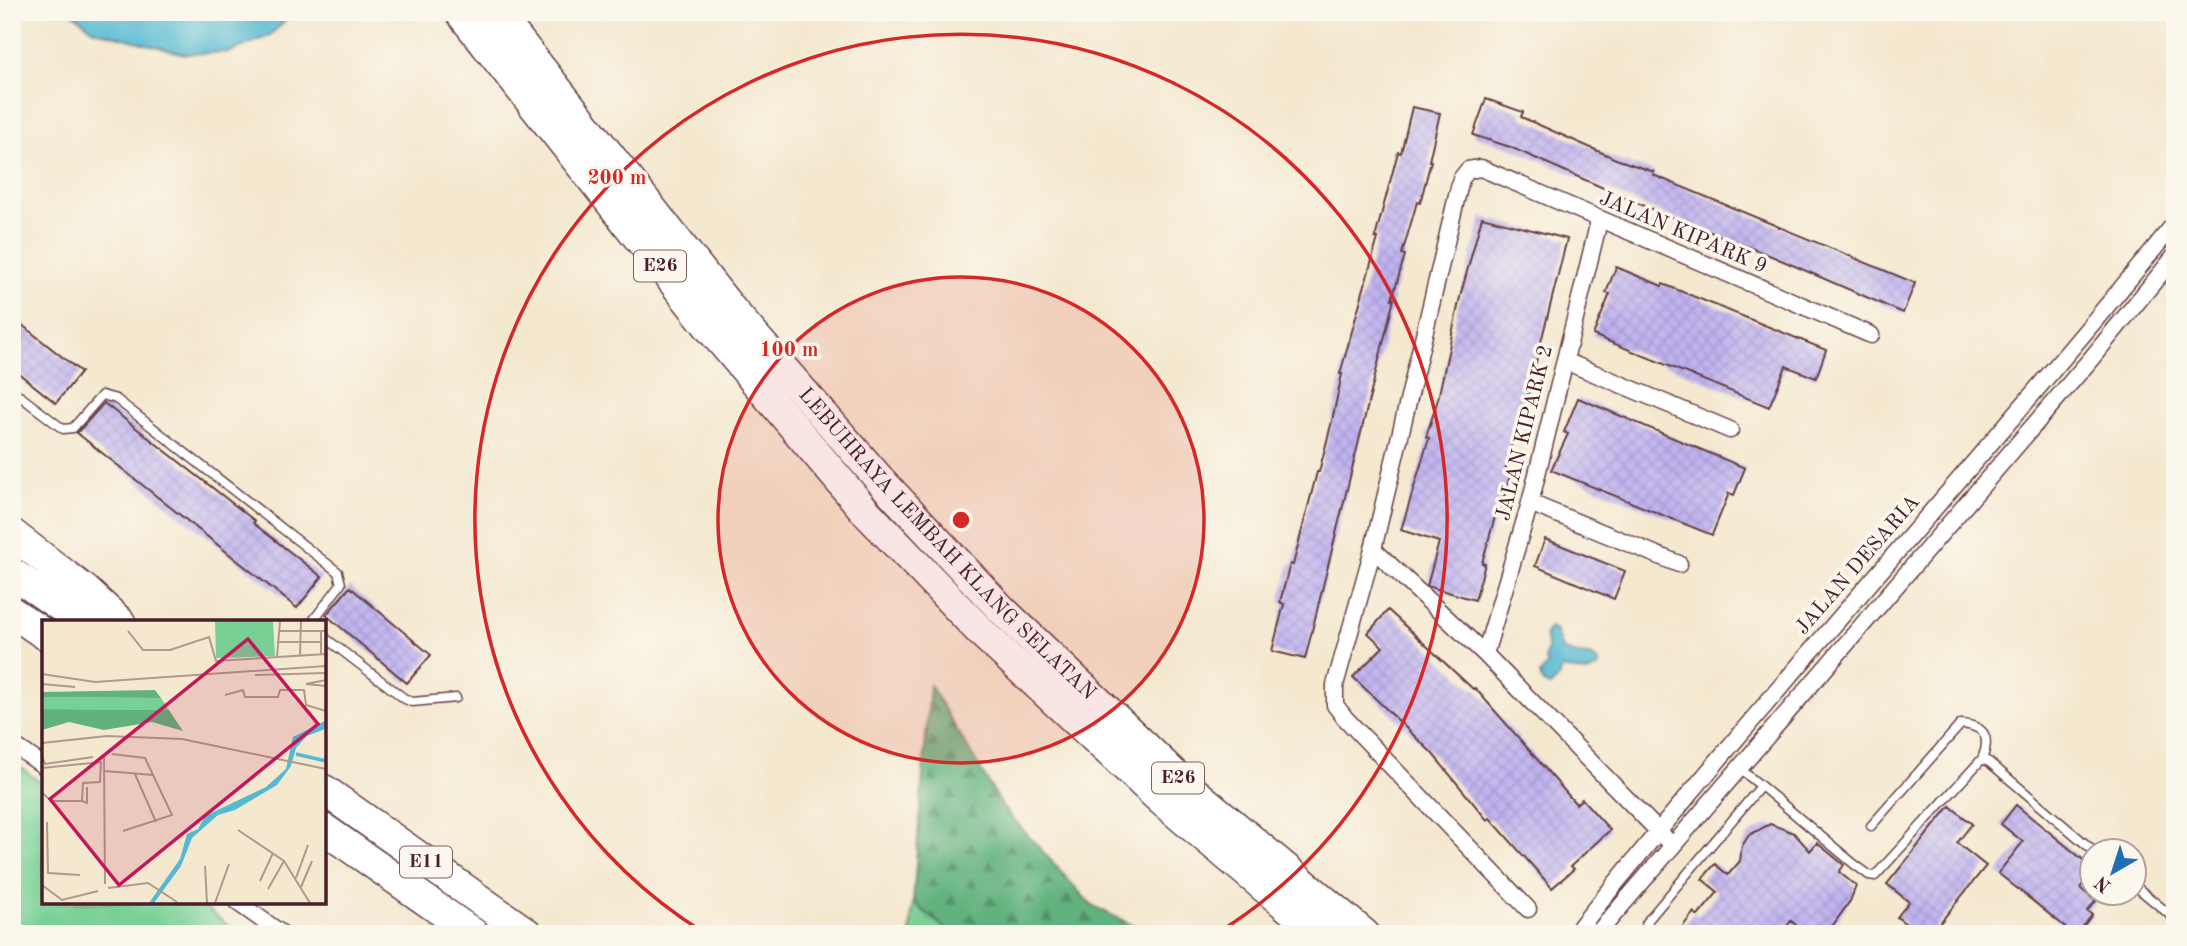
<svg xmlns="http://www.w3.org/2000/svg" width="2187" height="946" viewBox="0 0 2187 946" font-family="'Old Standard TT',serif">
<defs>
<pattern id="grass-tufts" width="24" height="20" patternUnits="userSpaceOnUse" patternTransform="scale(1.75)"><rect width="24" height="20" fill="#79d095"/><path d="M3 7l-1-3M5 7V3M7 7l1-3M15 17l-1-3M17 17v-4M19 17l1-3" fill="none" stroke="#6ab281"/></pattern>
<pattern id="forest-firs" width="22" height="20" patternUnits="userSpaceOnUse" patternTransform="scale(1.75)"><rect width="22" height="20" fill="#62b27e"/><path d="M5 1l3.5 6h-7zM16 11l3.5 6h-7z" fill="#539067"/></pattern>
<pattern id="building-cross-hatch" width="8" height="8" patternUnits="userSpaceOnUse" patternTransform="scale(1.75)"><rect width="8" height="8" fill="#c0b4f0"/><path d="M0 0l8 8M0 8l8-8" fill="none" stroke="#a69ace"/></pattern>
</defs>
<rect width="100%" height="100%" fill="#fbf7ec"/>
<filter id="ink" filterUnits="userSpaceOnUse"><feTurbulence type="fractalNoise" baseFrequency=".0143" numOctaves="2"/><feDisplacementMap in="SourceGraphic" scale="14" xChannelSelector="R" yChannelSelector="G"/><feConvolveMatrix kernelMatrix="1 2 1 2 8 2 1 2 1" color-interpolation-filters="sRGB"/></filter>
<filter id="wash" filterUnits="userSpaceOnUse"><feTurbulence type="fractalNoise" baseFrequency=".00686" numOctaves="4" result="noise"/><feDisplacementMap in="SourceGraphic" scale="28" xChannelSelector="R" yChannelSelector="G"/><feGaussianBlur stdDeviation="1.57" result="paint"/><feColorMatrix in="noise" values="0 0 0 0 0 0 0 0 0 0 0 0 0 0 0 0 0 1.4 0 .05"/><feComposite in="paint" operator="in"/></filter>
<g filter="url(#wash)">
<rect width="100%" height="100%" fill="#f4e8cf"/>
<path fill="url(#grass-tufts)" stroke="#627860" stroke-width="2" d="M913,902L952,934H910Z"/>
<path fill="url(#forest-firs)" stroke="#566854" stroke-width="2" d="M930,685L1004,809L1091,905L1150,934H952L913,902Z"/>
<path fill="#79d095" stroke="#627860" stroke-width="2" d="M12,761L44,785V902H198L239,934H12Z"/>
<path fill="#55b9d3" stroke="#506c7f" stroke-width="2" d="M54,12H295L269,36L230,52L184,54L94,30L71,12Z
M1550,628L1555,629L1562,649C1574,659 1589,650 1599,663L1597,668L1587,673L1562,668L1559,678L1551,686C1544,685 1541,681 1540,674L1548,664L1545,660C1545,655 1548,650 1547,645C1547,637 1542,634 1550,628Z"/>
<g id="blocks">
<path fill="url(#building-cross-hatch)" d="M1486,99L1523,112L1521,117L1616,159L1654,172L1653,175L1915,283L1903,313L1774,257L1649,208L1510,147L1473,135Z
M1412,107L1440,113L1429,161H1431L1420,203L1417,202L1402,254L1405,255L1392,299H1394L1305,659L1272,651L1284,604L1280,602L1290,564L1293,565L1317,472H1319L1332,421L1342,374H1340L1378,238H1375L1398,152L1401,153Z
M1482,217L1567,239L1523,413H1520L1505,471L1511,473L1501,507L1498,506L1482,563L1485,564L1475,600L1427,586L1439,542L1401,530L1429,438L1426,437L1438,399L1460,297Z
M1616,267L1662,286L1663,284L1826,350L1816,378L1786,366L1769,407L1593,335L1610,294L1606,293Z
M12,317L81,372L56,403L12,368Z
M1578,398L1745,468L1734,495L1729,493L1712,535L1551,470L1568,434L1564,432Z
M104,403L255,521L253,523L322,577L297,608L77,433Z
M1545,539L1625,571L1614,599L1535,566Z
M350,587L431,655L407,683L326,615Z
M1388,610L1473,689L1475,688L1576,804L1582,799L1610,830L1571,866L1574,869L1552,888L1490,818L1487,820L1432,753L1353,677L1383,647L1368,633Z
M2016,805L2092,867V872L2080,888L2096,901L2087,911L2092,915L2077,934H2074L1998,873L2023,842L2001,824Z
M1950,806L1972,824L1957,843L1986,866L1931,934H1898L1906,924L1897,917L1909,902L1887,884Z
M1770,824L1794,833L1810,851L1817,843L1844,865L1839,872L1856,886L1850,901L1833,925L1818,934H1807L1791,921L1780,934H1677L1694,912L1698,916L1718,892L1702,879L1715,864L1728,875L1740,861L1742,846L1749,835Z"/>
</g>
</g>
<g filter="url(#ink)">
<use href="#blocks" fill-opacity="0" stroke="#643d44" stroke-width="2"/>
<g fill="none" stroke-linecap="round" stroke-linejoin="round">
<defs>
<path id="service" d="M12,390L63,429L73,428L102,395L116,399L338,572L341,584L312,622
M324,637L405,699L412,702L456,698
M1740,769L1761,786
M1871,826L1961,724C1985,726 1991,737 1982,759
M2134,885L2175,919
M1650,934L1645,926L1649,919L1761,786L1854,864L1869,875L1875,876L1982,759L1989,762L2095,852"/>
<path id="minor" d="M1565,361L1730,430
M1530,503L1679,564
M1373,549L1485,654L1666,839
M1485,654L1530,503L1599,221
M12,744L44,766
M237,902L282,934
M1528,909L1345,718L1335,705V685L1373,549L1461,179L1468,170L1481,168L1871,335
M1591,934L1581,926C1773,687 1982,461 2175,223
M1597,934L2090,360L2175,256"/>
<g id="motorway">
<path d="M460,12L710,328L867,513L981,632L1161,800L1320,934"/>
<path id="s1" d="M496,12L730,308L881,481L1002,610L1181,781L1364,934"/>
<path d="M12,534L86,591L120,622"/>
<path d="M12,573L83,622"/>
<path d="M12,612L44,634"/>
<path d="M324,790L528,934"/>
<path d="M324,829L474,934"/>
</g>
</defs>
<use href="#service" stroke="#643d44" stroke-width="11"/>
<use href="#minor" stroke="#643d44" stroke-width="19"/>
<use href="#motorway" stroke="#643d44" stroke-width="33"/>
<use href="#service" stroke="#fff" stroke-width="8"/>
<use href="#minor" stroke="#fff" stroke-width="16"/>
<use href="#motorway" stroke="#fff" stroke-width="30"/>
</g>
</g>
<circle cx="961" cy="520" r="243" fill="#d62828" fill-opacity=".12"/>
<g fill="none" stroke="#d62828" stroke-width="3.5">
<circle cx="961" cy="520" r="243"/>
<path d="M703 932A486 486 0 1 1 1219 932"/>
</g>
<g text-anchor="middle" dominant-baseline="central" stroke-width="7" stroke-linejoin="round" paint-order="stroke">
<g fill="#fbf7ec" stroke="#7f6065" stroke-width="2">
<rect x="634" y="250.5" width="52" height="31" rx="5"/>
<rect x="1152" y="762.5" width="52" height="31" rx="5"/>
<rect x="400" y="846.5" width="52" height="31" rx="5"/>
</g>
<g font-size="19" font-weight="bold" fill="#4a1f2b">
<text x="660" y="266">E26</text>
<text x="1178" y="778">E26</text>
<text x="426" y="862">E11</text>
</g>
<g font-size="21" fill="#4a1f2b" stroke="#fbf7ec">
<text transform="translate(1683 233) rotate(23)">JALAN KIPARK 9</text>
<text transform="translate(1525 433) rotate(-76)">JALAN KIPARK 2</text>
<text stroke="none"><textPath href="#s1" startOffset="698">LEBUHRAYA LEMBAH KLANG SELATAN</textPath></text>
<text transform="translate(1858 565) rotate(-49)">JALAN DESARIA</text>
</g>
</g>
<g transform="translate(42 620)">
<rect width="284" height="284" fill="#f4e8cf"/>
<path d="M0,77L119,78L127,90L0,89Z" fill="#79d095"/>
<path d="M113,70L119,78L0,77V72ZM0,89L127,90L141,111L110,102L62,110L27,102L0,110Z" fill="#62b27e"/>
<path d="M173,1H231L233,36L174,38Z" fill="#79d095"/>
<path d="M283,101V109L265,116L254,128L249,146L235,165L193,190L176,195L150,218L139,246L112,283H107L138,239L145,214L156,209L163,196L224,167L244,149L251,117Z" fill="#55b9d3"/>
<path fill="none" stroke="#55b9d3" stroke-width="3.5" d="M254,134L284,141"/>
<path fill="none" stroke="#b0988d" stroke-width="2" d="M86,11L101,30H128L167,17L174,41L284,34M237,11H284M235,22H279M279,34V11M258,35L259,1M235,37L238,1M0,54L53,62L284,46M213,55L284,53M284,60L264,64L284,66M0,64L33,67M183,75L201,70L203,77H236L238,70H262L264,85L284,91M0,123L65,116L140,119L284,149M70,134L103,138L130,195L81,211M0,136L3,144L51,137M62,136L63,264M0,148L59,142L58,162L41,163L40,181H10L0,173M63,151L111,155M93,154L114,202M40,181L45,183V167M5,202L6,253L38,255M196,210L242,241L268,283M163,246L165,283M254,258L266,225M218,261L231,233M0,265L20,280L56,271M259,267L270,241M66,268L106,263L135,282M226,269L242,241M173,283L187,244"/>
<path fill="#c2185b" fill-opacity="0.15" stroke="#c2185b" stroke-width="3.5" d="M206,19L276,104L77,265L8,179Z"/>
<rect width="284" height="284" fill="none" stroke="#4a1f2b" stroke-width="3.5"/>
</g>
<circle cx="961" cy="520" r="10" fill="#d62828" stroke="#fbf7ec" stroke-width="3.5"/>
<g font-size="21" text-anchor="middle" font-weight="bold" fill="#d62828" stroke="#fbf7ec" stroke-width="7" stroke-linejoin="round" paint-order="stroke">
<text x="617" y="184">200 m</text>
<text x="789" y="356">100 m</text>
</g>
<rect width="2187" height="946" fill="none" stroke="#fbf7ec" stroke-width="42"/>
<g transform="translate(2113 872) rotate(219)"><circle r="33" fill="#fbf7ec" stroke="#b4a19f" stroke-width="2"/>
<path d="M0-5L12 26L0 18L-12 26Z" fill="#1f6fb2"/>
<text y="-10" font-size="19" font-weight="bold" text-anchor="middle" fill="#4a1f2b">N</text>
</g>
</svg>
